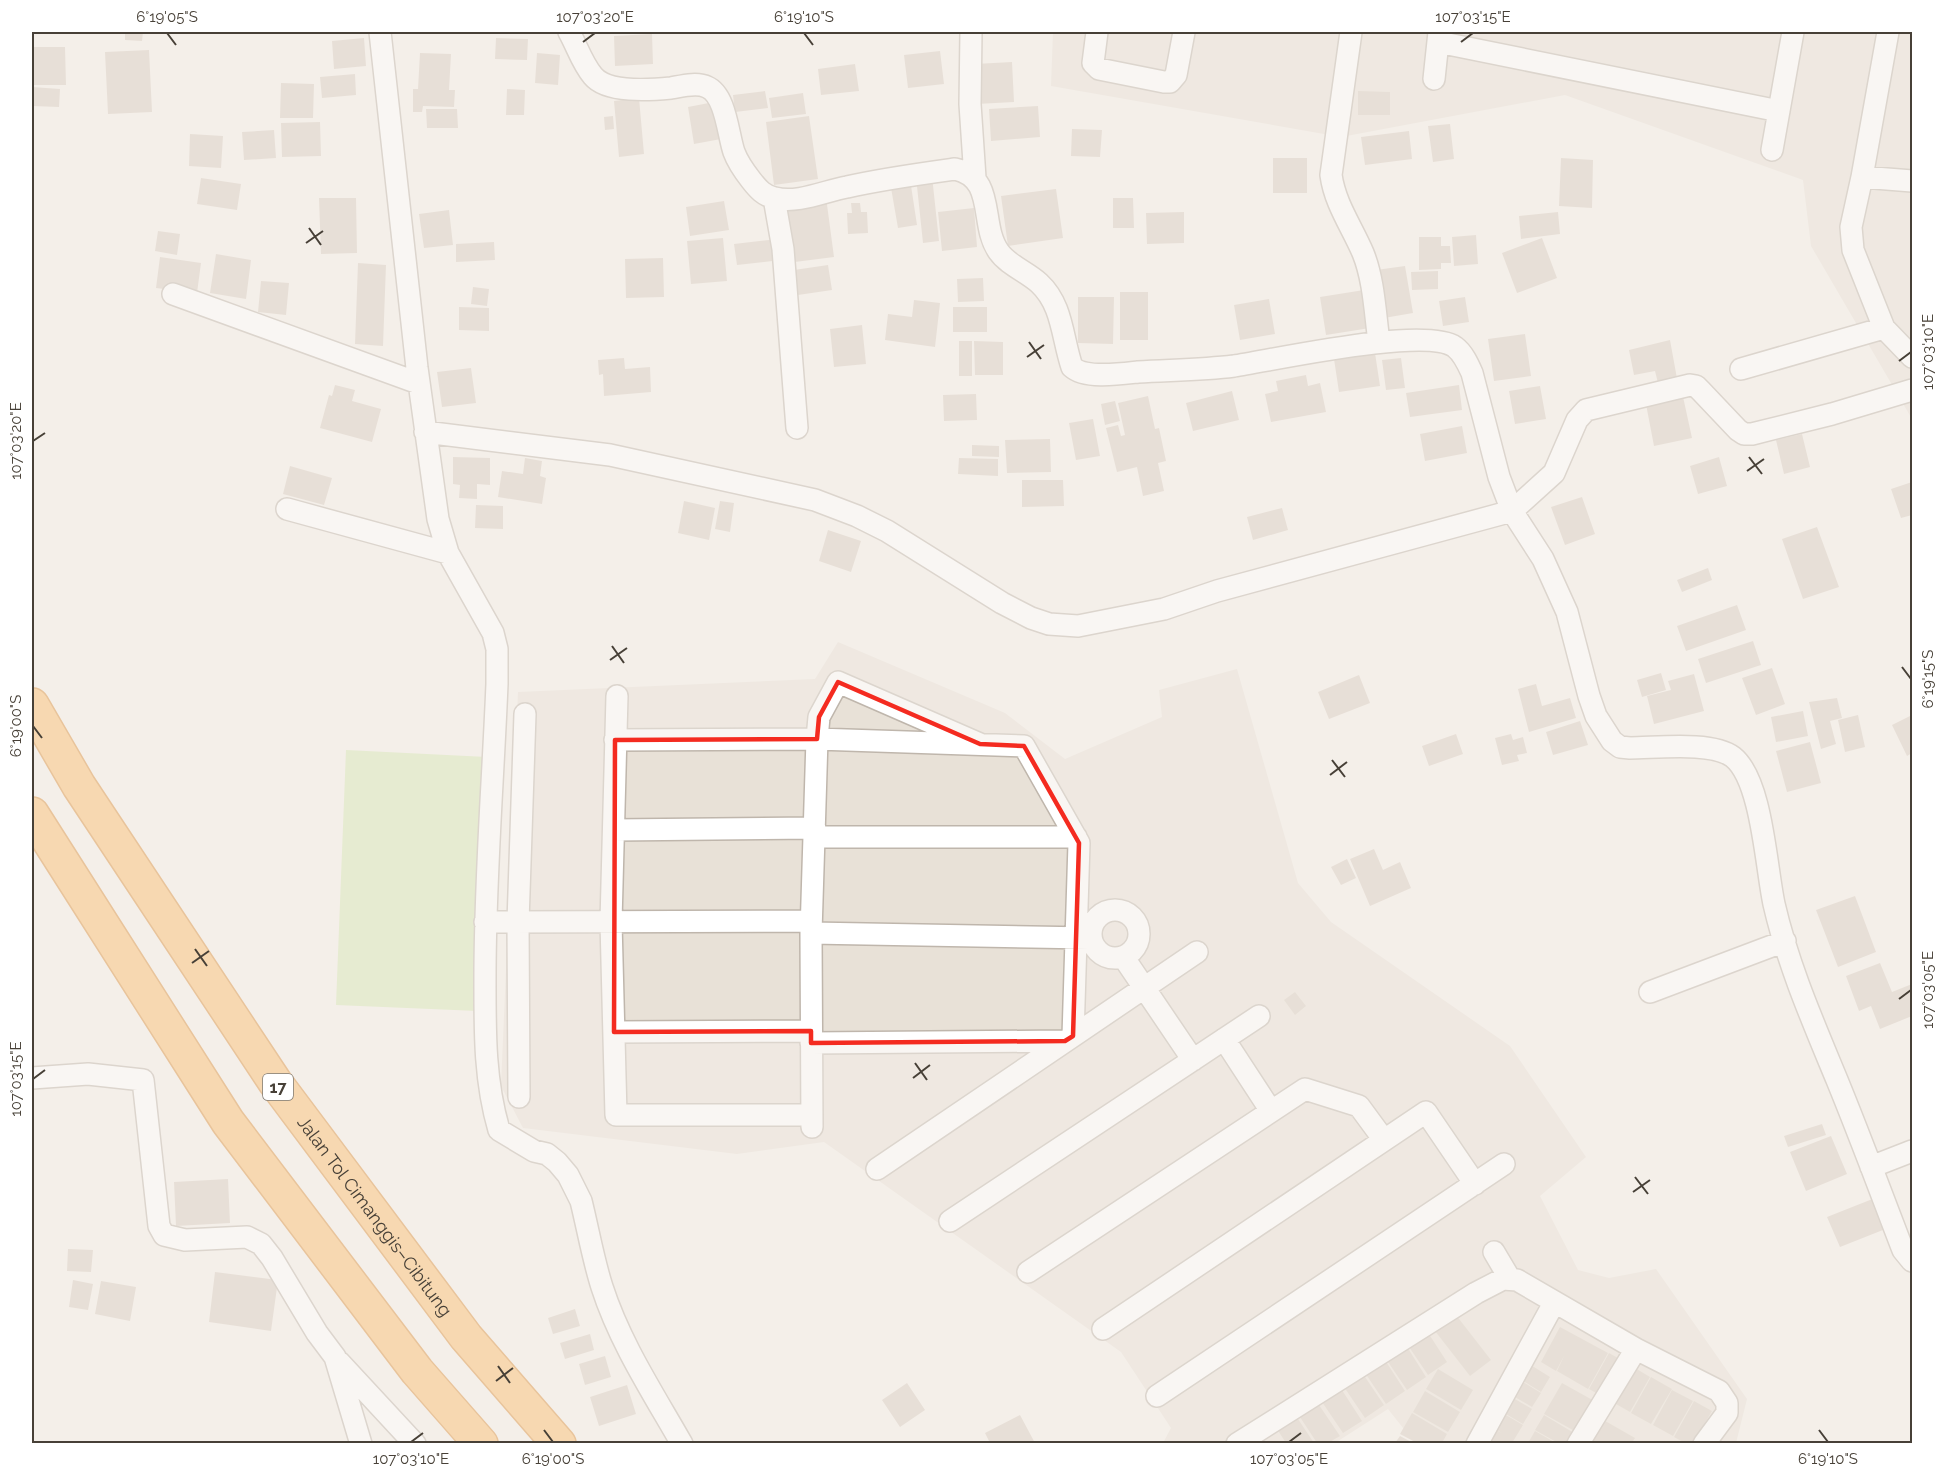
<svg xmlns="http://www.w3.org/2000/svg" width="1944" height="1475" viewBox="0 0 1944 1475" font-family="Raleway,sans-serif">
<rect width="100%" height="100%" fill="#f4efe9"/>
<path fill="#e8e1d7" d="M1053,32H1912V419L1811,246L1803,180L1565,95L1341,137L1051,86Z
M838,642L1005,713L1065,759L1162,717L1159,690L1237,669L1298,883L1331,922L1510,1046L1586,1157L1540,1196L1578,1270L1609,1278L1656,1269L1747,1399L1736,1443H1415L1388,1409L1335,1443H1163L1171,1428L1121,1352L824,1142L737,1154L523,1128L501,1086L518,692L815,679Z"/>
<path fill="#d5e7b3" d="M346,750L487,757L478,1011L336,1005Z"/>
<path fill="#d8cdc1" d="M125,32H143L142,41L125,40Z
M926,32H960V34H926Z
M652,34L653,64L615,66L614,36Z
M364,38L366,66L334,69L332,41Z
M496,38L528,39L527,60L495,59Z
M32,47H65L66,85H32Z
M149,50L152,112L108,114L105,52Z
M940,51L944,84L908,88L904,55Z
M420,53L451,54L449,90H455L454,107L423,106L422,112H413V89H418Z
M537,53L560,55L558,85L535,83Z
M1012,62L1014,102L977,104L975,64Z
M855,64L859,91L821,95L818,69Z
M355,74L356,95L322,98L320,77Z
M281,83L314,84L313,118H280Z
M32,87L60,89L59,107L32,106Z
M507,89L525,90L524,115H506Z
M765,91L768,108L735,112L733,95Z
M1358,91L1390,92V115H1358Z
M803,93L806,114L772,118L769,98Z
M639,98L644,154L619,157L614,101Z
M714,102L721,139L694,144L688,107Z
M1038,106L1040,137L991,141L989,109Z
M426,109H457L458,128H427Z
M613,116L614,129L605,130L604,117Z
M809,116L818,179L774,185L766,122Z
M320,122L321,156L282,157L281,123Z
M1450,124L1454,159L1433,162L1428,126Z
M1072,129L1102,130L1100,157L1071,156Z
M274,130L276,158L244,160L242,132Z
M1409,131L1412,159L1365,165L1361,137Z
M190,134L223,136L221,168L189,166Z
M1273,158H1307V193H1273Z
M1561,158L1593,160L1592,208L1559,206Z
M932,176L939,241L923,243L916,177Z
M201,178L241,184L237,210L197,204Z
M910,179L917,225L898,228L890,182Z
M1056,189L1063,238L1008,246L1001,196Z
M826,197L834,257L787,263L779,203Z
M319,198H356L357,253L321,254Z
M1113,198H1133L1134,228H1113Z
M724,201L729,230L690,236L686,207Z
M851,203H860L861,212H867L868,233L848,234L847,213H852Z
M974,208L977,247L942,251L938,212Z
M449,210L453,245L424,248L419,214Z
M1184,212V243L1147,244L1146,213Z
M1558,212L1560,234L1521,239L1519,216Z
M158,231L180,234L177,255L155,251Z
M1476,235L1478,264L1454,266L1452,237Z
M1419,237H1441V246H1450L1451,263H1441V269L1419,270Z
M723,238L727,281L691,284L687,241Z
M1542,238L1557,278L1517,293L1502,253Z
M778,239L781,260L737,265L734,244Z
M494,242L495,260L456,262V244Z
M216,254L251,260L246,299L210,293Z
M160,257L201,263L197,293L156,288Z
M663,258L664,297L626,298L625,259Z
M358,263L386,265L383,346L355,344Z
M828,265L832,290L798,295L794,270Z
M1405,266L1413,313L1384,318L1376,270Z
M1438,271V289L1412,290L1411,272Z
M983,278L984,301L958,302L957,279Z
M261,281L289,283L286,315L258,312Z
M473,287L489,289L487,306L471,304Z
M1364,290L1370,328L1326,335L1320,297Z
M1120,292H1148V340H1120Z
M1078,297H1114L1113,344L1078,343Z
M1465,297L1469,322L1443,326L1439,301Z
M1269,299L1275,334L1240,340L1234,305Z
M914,300L940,303L935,347L885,340L888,314L912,317Z
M459,307L489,308V331L459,330Z
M953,307H987V332H953Z
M862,325L866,364L834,367L830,329Z
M1525,334L1531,376L1494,381L1488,339Z
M1670,340L1678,384L1659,387L1655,371L1634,375L1629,350Z
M959,341H972V376H959Z
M974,341L1003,342V375H975Z
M1375,353L1380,386L1339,392L1334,359Z
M624,358L625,369L650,367L651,392L604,396L603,374L599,375L598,360Z
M1401,358L1405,388L1386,390L1382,360Z
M471,368L476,403L442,407L437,372Z
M1306,375L1308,386L1320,383L1326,412L1271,422L1265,394L1278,391L1276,381Z
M335,385L355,390L352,401L381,409L372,442L320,428L329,395L332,396Z
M1459,385L1462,410L1410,417L1406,393Z
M1540,386L1546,419L1515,424L1509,391Z
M1232,391L1239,420L1193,431L1186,403Z
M1682,392L1692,438L1654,446L1645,399Z
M976,394L977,420L944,421L943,395Z
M1148,396L1155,429L1159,428L1166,461L1158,463L1164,491L1143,496L1137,467L1117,472L1106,428L1118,425L1121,436L1125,435L1118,403Z
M1115,401L1120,421L1105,425L1101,404Z
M1093,419L1100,456L1076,460L1069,423Z
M1462,426L1467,453L1425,461L1420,434Z
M1802,434L1810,467L1784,474L1776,440Z
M1050,439L1051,472L1007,473L1005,440Z
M972,445L999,446V457L972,456Z
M453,457L490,458V485L477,484V499L459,498L460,485L453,484Z
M1719,457L1727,486L1698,494L1690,466Z
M525,458L542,461L540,476L546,478L542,504L498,497L502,471L523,474Z
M959,458L998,459V476L958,474Z
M290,466L332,478L324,505L283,494Z
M1022,480H1063L1064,506L1022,507Z
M1912,482V515L1901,518L1891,489Z
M1582,497L1595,534L1565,545L1551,507Z
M684,501L715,508L709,540L678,533Z
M720,501L734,503L730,532L715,529Z
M476,505L503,506V529L475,528Z
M1282,508L1288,530L1253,540L1247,517Z
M1817,527L1839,587L1803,599L1782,539Z
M828,530L861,541L851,572L819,561Z
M1708,568L1712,580L1682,592L1677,580Z
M1737,605L1746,630L1686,651L1677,626Z
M1753,641L1761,665L1706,683L1698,659Z
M1772,668L1785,704L1756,715L1742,678Z
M1661,673L1666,690L1642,697L1637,680Z
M1694,674L1704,711L1654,724L1647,696L1671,690L1668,681Z
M1359,675L1370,703L1329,719L1318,692Z
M1536,684L1542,706L1570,698L1576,718L1529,732L1518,689Z
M1837,698L1842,718L1830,721L1836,744L1821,749L1809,702Z
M1803,711L1808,736L1776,742L1771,717Z
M1858,715L1865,747L1845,752L1838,720Z
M1912,715V753L1907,756L1892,725Z
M1580,721L1588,745L1553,755L1546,732Z
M1456,734L1463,754L1429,766L1422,746Z
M1511,734L1513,740L1523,737L1527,753L1517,755L1519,761L1502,765L1495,738Z
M1810,742L1821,783L1787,792L1776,751Z
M1374,849L1383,870L1400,862L1411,888L1370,906L1350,859Z
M1347,859L1356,878L1341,885L1331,867Z
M1855,896L1876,952L1838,967L1816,910Z
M1880,963L1892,992L1912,984V1016L1880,1029L1871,1006L1859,1011L1846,976Z
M1295,992L1306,1006L1295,1015L1284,1000Z
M1822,1124L1826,1135L1788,1147L1784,1136Z
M1831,1136L1847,1174L1806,1191L1790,1152Z
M228,1179L230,1223L176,1226L174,1182Z
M1875,1198L1888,1228L1840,1247L1827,1217Z
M68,1249L93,1250L91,1272L67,1271Z
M215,1272L278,1280L271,1331L209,1322Z
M73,1280L93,1284L88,1310L69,1307Z
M101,1281L136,1287L130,1321L95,1314Z
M575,1309L580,1326L553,1334L548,1318Z
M1456,1315L1491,1360L1470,1376L1435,1331Z
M1560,1327L1608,1353L1588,1389L1557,1371L1564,1356L1556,1371L1541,1362Z
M1425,1328L1447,1362L1428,1375L1405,1341Z
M590,1334L594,1350L565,1359L560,1343Z
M1404,1342L1426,1377L1407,1390L1384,1356Z
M1609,1353L1625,1362L1605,1398L1589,1389Z
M605,1356L611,1377L585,1385L579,1364Z
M1383,1357L1405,1391L1386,1404L1363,1370Z
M1526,1362L1550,1377L1541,1392L1517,1377Z
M1630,1365L1650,1377L1630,1412L1609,1400Z
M1438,1369L1473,1390L1461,1410L1426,1389Z
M1361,1371L1384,1405L1365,1418L1342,1384Z
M1651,1377L1672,1389L1651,1424L1631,1413Z
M1517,1378L1541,1393L1532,1407L1508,1393Z
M907,1383L925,1410L900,1427L882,1400Z
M1562,1383L1598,1403L1580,1434L1544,1414Z
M627,1385L636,1414L599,1426L590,1397Z
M1340,1387L1362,1421L1343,1433L1320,1399Z
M1672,1390L1693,1401L1673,1436L1653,1425Z
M1425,1391L1460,1412L1448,1432L1413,1412Z
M1508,1395L1532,1409L1523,1424L1499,1410Z
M1694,1401L1712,1411L1693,1443H1685L1674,1437Z
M1317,1402L1340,1436L1328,1443H1317L1298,1414Z
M1499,1411L1523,1425L1512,1443H1484L1490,1427L1502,1433L1490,1426Z
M1412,1413L1447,1434L1442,1443H1417L1400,1434Z
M1020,1415L1035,1443H990L985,1433Z
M1544,1415L1579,1436L1575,1443H1558L1535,1430Z
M1296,1416L1314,1443H1286L1277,1429Z
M1600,1418L1635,1438L1632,1443H1598L1588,1438Z
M1535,1431L1556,1443H1528Z
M1400,1436L1413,1443H1395Z"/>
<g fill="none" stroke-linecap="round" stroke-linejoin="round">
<defs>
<path id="minor" d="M380,32L417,368L438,519L448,553L493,633L497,649V684C493,781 485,878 485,976C485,1028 484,1079 499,1130L534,1151L547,1154L557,1162L568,1175L581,1201C588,1229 593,1259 602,1287C620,1343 653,1393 682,1444
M569,32C577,46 582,63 593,76C607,93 650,90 671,88C682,86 697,82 707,87C726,95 728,135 734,152C738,163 744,171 751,180C758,189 764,196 775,198C797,204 825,191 847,187C882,179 919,174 955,169C997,178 979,225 999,252C1008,265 1027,272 1039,283C1063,305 1062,338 1072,367C1085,379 1120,374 1138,372C1170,370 1202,370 1234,366C1274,360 1425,326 1455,347C1463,353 1468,364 1472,373L1499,477L1512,511L1543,559L1567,612L1589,696L1596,716L1612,741L1620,747L1630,748C1656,748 1712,741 1733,757C1762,780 1766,867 1774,904C1788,965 1813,1022 1837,1080C1860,1136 1881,1193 1903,1250L1912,1261
M971,32L970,104L975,178
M1097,32L1093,63L1099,69L1164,82H1170L1176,75L1184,32
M1351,32L1331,175C1335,204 1352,227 1363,253C1374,280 1375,313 1379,342
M1888,32L1862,177L1912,181
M1438,42L1779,111
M1434,79L1439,32
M1772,150L1793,32
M1862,177L1851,227L1853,250L1884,328L1912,357
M774,198L783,249L797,428
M173,294L418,383
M1741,369L1884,328
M425,432L610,455L815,500L857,516L887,531L1002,603L1031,618L1049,624L1078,626L1164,609L1217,591L1512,511L1554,473L1577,420L1586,410L1690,385L1696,386L1701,391L1738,430L1744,434H1752L1832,414L1912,390
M287,509L448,553
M617,696L611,922L616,1115H812
M615,740L817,739L811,933L812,1127
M980,744L838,682L819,717L817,739L1024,746L1079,843L1073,1036
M614,830L815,828
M814,837H1076
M1091 934a24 24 0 1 1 48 0a24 24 0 1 1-48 0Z
M485,922L811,921
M811,933L1089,938
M1124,958L1193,1060
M1650,992L1785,941
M614,1032L811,1031
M1224,1039L1271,1111
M811,1043L1065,1041
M32,1078L88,1074L143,1080L159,1226L164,1235L185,1240L247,1237L261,1244L272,1258L317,1333L335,1357L361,1444
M519,1097L518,922L525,714
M1871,1167L1912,1151
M877,1169L1197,952
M950,1221L1259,1016
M1494,1252L1510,1279
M1028,1272L1305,1089L1359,1106L1384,1140
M1103,1329L1426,1112L1475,1184
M339,1362L415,1444
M1157,1396L1504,1164
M1237,1444L1476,1293L1503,1279L1517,1280L1636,1349L1719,1391L1727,1403V1413L1704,1444
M1477,1444L1554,1303
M1578,1444L1636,1349"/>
<g id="motorway">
<path id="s1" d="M32,705L79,786L275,1082L466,1337L559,1444"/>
<path d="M32,814L228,1122L417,1371L481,1444"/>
</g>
</defs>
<use href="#minor" stroke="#bfb6ac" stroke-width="24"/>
<use href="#motorway" stroke="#da903d" stroke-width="36"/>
<use href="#minor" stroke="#fff" stroke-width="21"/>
<use href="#motorway" stroke="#fabd6e" stroke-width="33"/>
</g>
<path d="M0 0H1944V1475H0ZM838,682L980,744L1024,746L1079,843L1073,1036L1065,1041L811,1043V1031L614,1032L615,740L817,739L819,717Z" fill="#f4efe9" fill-opacity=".55" fill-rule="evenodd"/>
<path fill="none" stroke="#f42b20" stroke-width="4.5" stroke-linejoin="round" d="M838,682L980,744L1024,746L1079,843L1073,1036L1065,1041L811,1043V1031L614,1032L615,740L817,739L819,717Z"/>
<path fill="none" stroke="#474037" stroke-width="2" d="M167,33L176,45M804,33L813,45M583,42L595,33M1461,42L1473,33M309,228L321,245M306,243L323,231M1029,342L1041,359M1027,357L1044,345M1899,361L1911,352M33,441L45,433M1749,457L1762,474M1747,471L1764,459M612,646L624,663M610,660L627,648M1902,667L1911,679M33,726L42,738M1332,760L1345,777M1330,775L1347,762M195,949L207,966M192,963L209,951M1899,999L1911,990M915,1063L927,1080M913,1078L930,1065M33,1079L45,1070M1635,1177L1648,1194M1633,1192L1650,1180M498,1366L510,1383M496,1381L513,1368M544,1430L553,1442M1819,1430L1828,1442M411,1442L423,1433M1289,1442L1301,1433"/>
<g text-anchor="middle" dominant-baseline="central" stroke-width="4.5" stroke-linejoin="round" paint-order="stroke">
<rect fill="#fff" stroke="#7e7973" stroke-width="1.5" x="263" y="1074" width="30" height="26" rx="4.5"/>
<g font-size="16" font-weight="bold" fill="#474037">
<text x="278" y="1087">17</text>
</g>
<g font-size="18" fill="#474037" stroke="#fff">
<text stroke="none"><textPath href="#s1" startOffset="616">Jalan Tol Cimanggis–Cibitung</textPath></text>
</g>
</g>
<rect width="1944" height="1475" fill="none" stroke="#ffffff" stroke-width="66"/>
<rect x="33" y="33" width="1878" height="1409" fill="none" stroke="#474037" stroke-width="2"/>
<g font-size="15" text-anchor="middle" fill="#474037">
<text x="167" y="22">6°19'05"S</text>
<text x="595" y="22">107°03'20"E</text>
<text x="804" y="22">6°19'10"S</text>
<text x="1473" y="22">107°03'15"E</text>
<text transform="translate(1928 352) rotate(-90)" y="5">107°03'10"E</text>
<text transform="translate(16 441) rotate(-90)" y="5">107°03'20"E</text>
<text transform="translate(1928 679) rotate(-90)" y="5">6°19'15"S</text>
<text transform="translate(16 726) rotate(-90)" y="5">6°19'00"S</text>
<text transform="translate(1928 990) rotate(-90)" y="5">107°03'05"E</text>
<text transform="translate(16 1079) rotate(-90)" y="5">107°03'15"E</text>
<text x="411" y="1464">107°03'10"E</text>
<text x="553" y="1464">6°19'00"S</text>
<text x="1289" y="1464">107°03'05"E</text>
<text x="1828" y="1464">6°19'10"S</text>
</g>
</svg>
